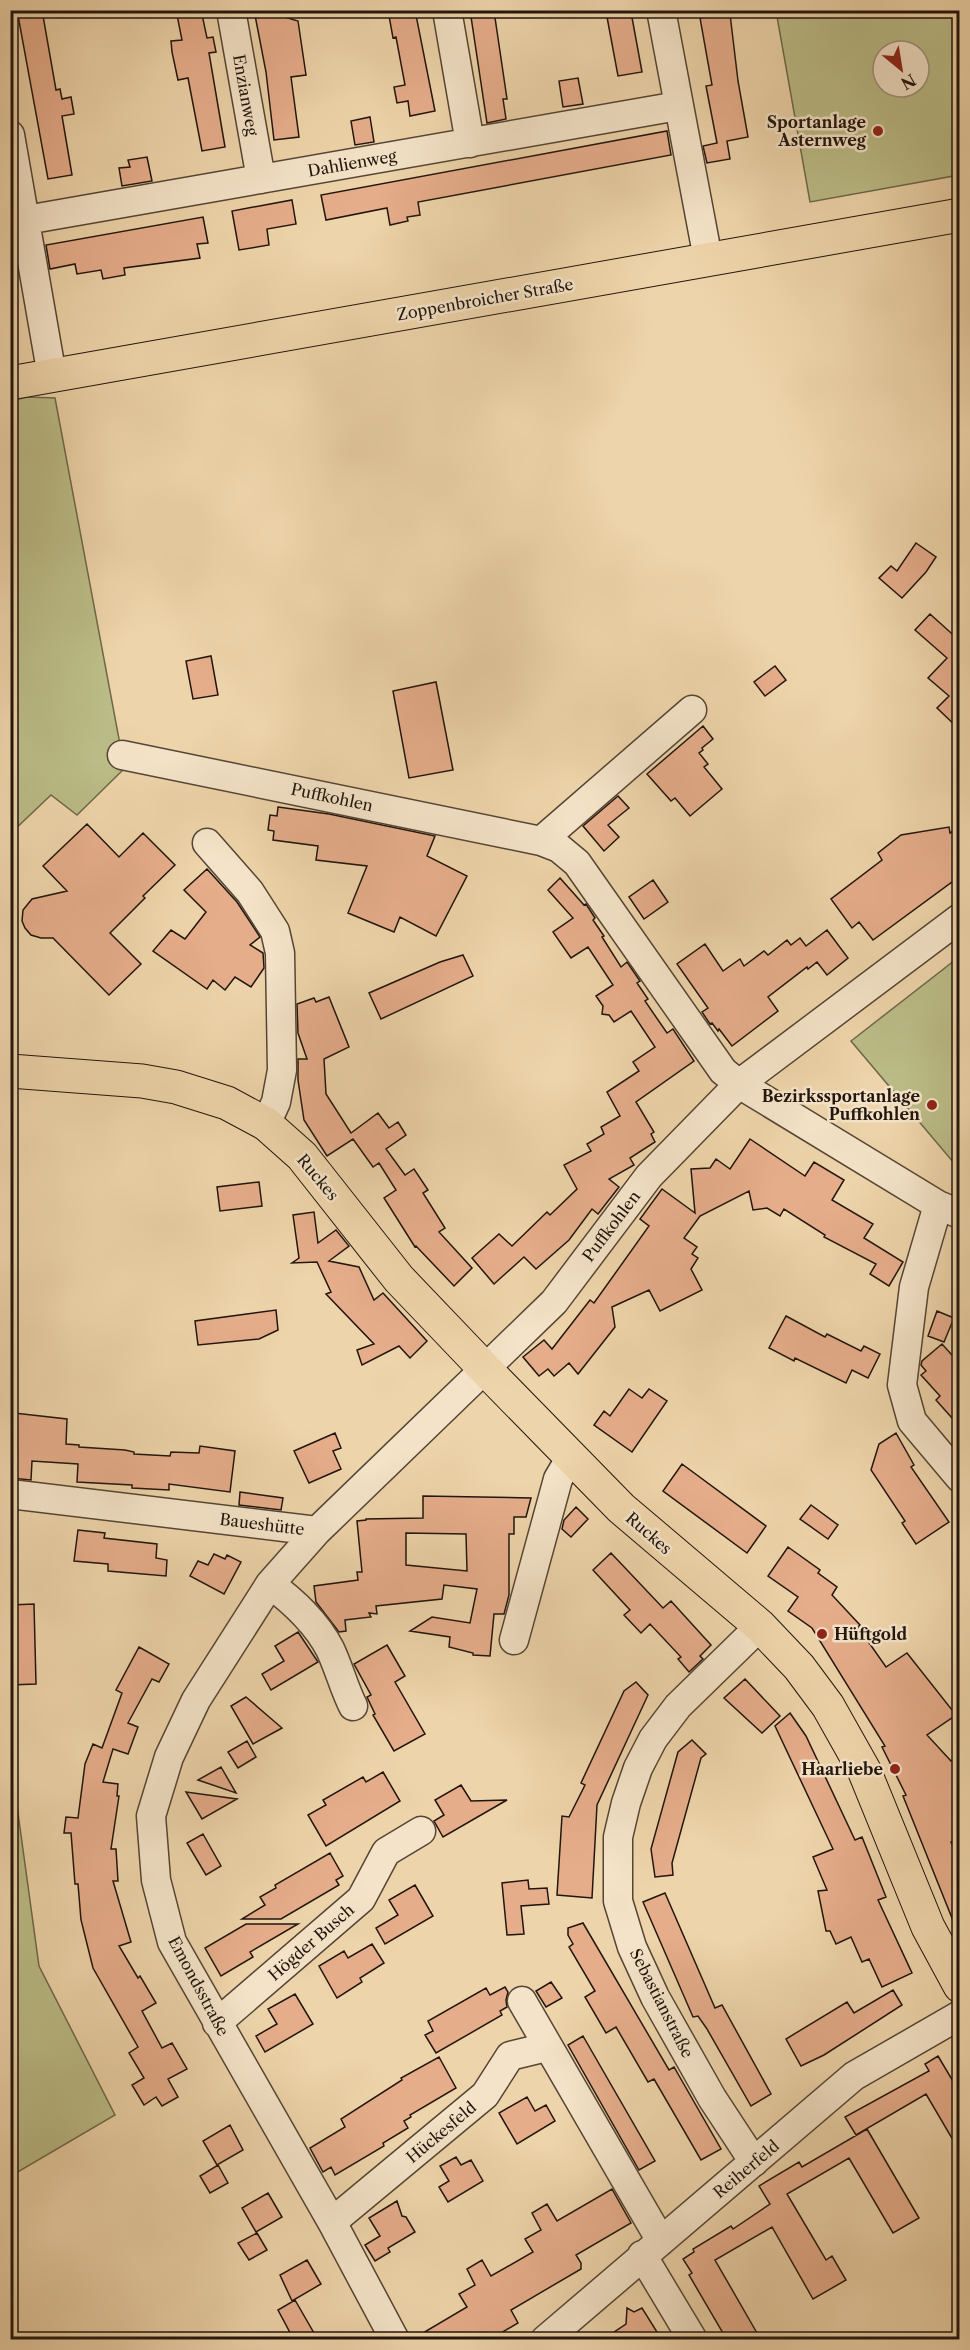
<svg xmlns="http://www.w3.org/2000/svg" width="970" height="2350" viewBox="0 0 970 2350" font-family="'Libre Caslon Text',serif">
<rect width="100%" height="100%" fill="#eed4aa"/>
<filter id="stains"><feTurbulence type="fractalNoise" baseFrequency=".00333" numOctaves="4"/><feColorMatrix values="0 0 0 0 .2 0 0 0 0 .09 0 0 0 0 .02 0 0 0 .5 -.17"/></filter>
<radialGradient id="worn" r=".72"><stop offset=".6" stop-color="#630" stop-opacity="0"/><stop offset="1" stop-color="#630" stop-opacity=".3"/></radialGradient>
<path fill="#bbbc87" stroke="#6e684a" stroke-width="1.5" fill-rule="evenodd" d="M776,11H959V175L810,202ZM883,51H919V87H883Z
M27,397L55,398L122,755L130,763L77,815L51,795L11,833V401Z
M959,957V1169L851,1041Z
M10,1783L14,1784L39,1966L115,2115L11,2176Z"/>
<path fill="#e6ad8b" stroke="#21150d" stroke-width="1.5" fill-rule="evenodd" d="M17,10H42L56,90L60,89L62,99L71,97L74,114L62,116L72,175L48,179Z
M176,10H201L207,38L213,37L216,52L209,53L225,147L202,151L188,78L178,80L172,52L171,41L182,40Z
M254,10H280L281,16L298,21L306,75L291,77L299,137L274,140L266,72Z
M388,10H415L435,111L410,116L408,101L397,103L394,87L405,85L396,37L393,38Z
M470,10L494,11L507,99H503L506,119L487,123Z
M631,12L642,72L618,76L607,17Z
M730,14L738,81L748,137L727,141L730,159L707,163L703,146L717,143L706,86L712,85L700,18Z
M578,78L583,104L563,107L559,81Z
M370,117L374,142L355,145L351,121Z
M667,131L671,155L418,202L420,215L407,217L408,221L390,225L387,208L326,220L321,195Z
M147,157L152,181L122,186L119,168L130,167L128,160Z
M292,200L296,224L267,229L269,245L239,250L232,211Z
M203,217L208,243L197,244L200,258L124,268L125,275L103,279L101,270L77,274L75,264L50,269L46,245Z
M916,543L936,557L926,572L902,598L879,578L891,566L897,571Z
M930,614L960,641V730L937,708L949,696L928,678L947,658L915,630Z
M211,656L218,695L193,699L186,661Z
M775,666L786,680L765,696L754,682Z
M436,682L453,770L409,778L393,691Z
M703,726L713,739L702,748L703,750L699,753L708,764L704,767L722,789L690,816L675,798L671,801L647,774Z
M618,796L629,808L608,825L619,837L604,851L583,826Z
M278,807L329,814L435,836L427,856L467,876L436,936L400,917L394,932L348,913L367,866L316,860L318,846L273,840L274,831L268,830L270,815L277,816Z
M87,824L119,857L143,833L175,865L143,896L145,898L110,933L141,964L109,995L53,938H41L31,935L25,928L22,921L23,910L32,899L67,891L43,866Z
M949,827L950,833L960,827V876L873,940L859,922L852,928L831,899L882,860L878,853L901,835Z
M207,869L237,902L260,937L250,945L263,953L264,968L251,987L235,977L225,990L213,980L207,989L153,951L171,930L185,939L206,912L184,890Z
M560,878L584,905L586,904L595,918L593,920L604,936L602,937L621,967L627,962L640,981L637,983L648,999L645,1001L667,1033L673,1029L694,1061L636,1102L654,1132L651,1134L655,1142L630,1158L634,1165L609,1179L619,1187L598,1214L592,1209L569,1240L536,1269L524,1257L494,1284L472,1258L499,1234L512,1246L547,1212L550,1215L577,1189L564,1165L591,1151L587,1144L604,1134L601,1127L620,1116L607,1092L639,1071L633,1062L655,1047L631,1011L614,1022L609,1015L602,1014L603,1006L596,996L613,985L588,947L571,958L553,932L573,918L548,890Z
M653,880L668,902L644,919L629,897Z
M827,930L848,958L827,975L817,962L808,969L807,967L768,997L778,1011L732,1046L719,1029L718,1031L712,1023L710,1024L702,1012L708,1008L677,964L705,944L723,971L740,959L744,966L764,951L768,955L787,940L791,945L800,938L806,946Z
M463,955L473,976L381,1019L369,993L440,962Z
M329,997L349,1047L324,1059L326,1094L351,1133L378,1113L389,1128L398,1122L406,1135L386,1149L405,1175L414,1169L428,1190L423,1193L445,1228L439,1232L472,1268L454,1286L416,1246L415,1247L384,1198L396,1190L379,1163L373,1167L353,1139L327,1156L304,1120L298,1080V1059H307L298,1033L297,1004L314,998L316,1002Z
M750,1139L805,1176L814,1162L844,1180L832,1200L873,1224L864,1238L903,1262L889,1286L870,1274L876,1264L824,1237L825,1235L784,1209L780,1216L767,1208L753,1210L749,1191L700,1216L684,1238L697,1247L692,1254L698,1258L691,1269L702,1290L660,1311L649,1290L612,1307L615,1327L578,1374L569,1363L554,1376L548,1369L539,1376L523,1357L544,1340L552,1349L590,1300L594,1303L649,1226L640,1219L662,1189L695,1213L691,1169L710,1168L716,1159L730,1169Z
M259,1182L262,1206L220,1211L217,1187Z
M314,1212L318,1243L336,1230L349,1246L329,1261L359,1267L374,1300L383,1293L427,1341L410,1358L399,1346L362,1365L357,1350L374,1344L326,1294L331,1292L317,1262L292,1263L299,1258L293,1215Z
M276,1310L278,1330L259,1339L198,1345L195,1321Z
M937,1311L954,1318L944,1342L928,1336Z
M786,1316L825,1337L827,1334L861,1351L864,1346L880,1354L868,1378L852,1370L846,1383L795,1358L794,1361L769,1348Z
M942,1344L960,1364V1427L936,1400L940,1396L921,1375L926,1371L921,1365L922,1361Z
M629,1389L642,1398L649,1389L667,1401L632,1452L594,1425L604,1411L610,1416Z
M14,1413L67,1419L66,1444L79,1445V1447L125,1450L134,1452V1454L170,1456L171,1452L199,1453L200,1446L235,1451L230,1492L169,1484V1490L132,1488V1485L77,1482L78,1464L32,1461L31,1480L10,1478L13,1433H10V1414Z
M335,1433L341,1448L333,1451L341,1469L309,1483L294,1451Z
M896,1433L914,1465L911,1467L949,1522L916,1544L902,1523L905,1521L871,1470L879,1444Z
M682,1464L766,1526L747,1553L663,1491Z
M240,1492L283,1498L281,1510L239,1505Z
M423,1496L531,1498L526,1517H514V1534H509V1595L504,1614H494L490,1656L473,1655V1653L449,1647L450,1637L410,1631L432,1617L470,1623L477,1589L444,1585L442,1599L376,1606L377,1614L369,1613L371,1617L345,1620L346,1631L339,1632L316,1602L314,1586L358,1580L357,1572H362L357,1521L366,1520V1519L423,1518ZM406,1533L466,1534L467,1571L406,1565Z
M811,1505L838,1525L828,1539L800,1519Z
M576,1507L588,1519L571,1537L562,1529L564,1520Z
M78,1530L105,1533L104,1538L157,1544L156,1558L167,1560L166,1576L108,1571V1564L74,1561Z
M788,1547L820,1570L818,1573L837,1587L832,1595L860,1625L858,1627L886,1667L907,1653L956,1715L927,1735L951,1761L960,1755V1836L951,1842L960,1863V1938L903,1796L906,1795L882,1747L885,1746L812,1628L788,1611L798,1597L768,1576Z
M611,1553L663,1608L671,1601L711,1645L700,1656L703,1659L689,1672L678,1659L681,1657L650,1624L641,1633L624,1615L630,1610L593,1570Z
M214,1554L225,1559L227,1555L241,1562L224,1594L190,1576L198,1561L208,1565Z
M34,1604L36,1684L10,1685V1605Z
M298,1632L318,1662L271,1690L262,1674L284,1661L275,1646Z
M387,1645L405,1676L395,1682L425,1734L394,1751L373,1715L375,1714L367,1697L371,1695L354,1664Z
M139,1647L169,1664L159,1682L152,1679L128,1723L138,1727L128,1754L113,1749L103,1782L118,1784L117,1796H119L111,1849H116L118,1881H113L131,1942L119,1946L138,1978L140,1976L156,2003L142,2011L162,2048L172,2043L187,2069L168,2079L178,2097L162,2106L156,2097L144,2105L132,2085L144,2078L129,2053L138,2047L93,1968L81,1920L78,1884H75L71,1833H64L66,1817L78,1818L85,1764L93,1744L102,1748L122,1693L116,1690Z
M745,1679L780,1716L762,1733L724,1698Z
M636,1682L648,1695L597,1805L592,1898L557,1895L562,1816L569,1817L585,1785L581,1783L624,1691Z
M246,1697L282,1728L253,1744L231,1706Z
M790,1713L806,1736L855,1840L862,1837L886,1897L878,1900L912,1973L882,1987L869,1959L862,1962L851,1937L836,1944L830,1931H826L818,1891L827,1890L813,1857L833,1849L775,1726Z
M692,1740L706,1754L701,1758L672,1863L673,1875L655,1877L651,1849L678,1752Z
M247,1741L256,1757L238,1768L228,1752Z
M221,1767L236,1793L198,1780Z
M383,1772L400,1801L326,1846L308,1815L326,1805L323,1800L363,1777L366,1782Z
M461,1785L471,1801L507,1800L443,1837L434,1821L444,1815L435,1800Z
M186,1792L237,1799L202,1819Z
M203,1834L221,1866L206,1875L187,1843Z
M330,1853L343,1876L336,1880L339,1885L281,1919H242L265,1905L260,1897L276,1888L275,1885Z
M528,1880L529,1889L547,1888L549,1904L521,1906L524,1934L507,1935L502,1883Z
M415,1885L433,1916L385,1944L376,1928L398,1915L389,1900Z
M665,1893L715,2008L722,2005L771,2094L751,2106L707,2029L698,2016L693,2017L643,1902Z
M583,1923L669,2070L674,2067L721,2149L701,2160L654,2079L648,2082L616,2027L606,2033L585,1997L595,1991L569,1947L573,1944L568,1935V1928Z
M246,1924H298L250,1952L253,1957L221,1976L205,1948Z
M372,1944L384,1963L360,1978L362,1982L337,1998L319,1966L344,1951L348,1958Z
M551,1982L562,1998L546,2007L536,1991Z
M505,1987L508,1992L506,2000L507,2007L500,2011L502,2015L436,2053L425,2035L433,2031L428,2021L486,1988L490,1995Z
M893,1990L902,2005L824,2055L801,2066L786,2039L847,2002L854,2013Z
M295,1994L313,2024L265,2052L256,2036L277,2024L268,2009Z
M583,2036L655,2161L639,2170L568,2045Z
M938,2056L960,2093V2152L926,2094L856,2135L845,2117L929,2071L925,2064Z
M439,2057L456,2088L410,2115L411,2117L404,2121L408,2128L383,2143L384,2146L335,2175L331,2167L323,2172L310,2148L345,2127L341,2119L402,2080L401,2078Z
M527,2097L535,2111L546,2105L555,2121L517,2144L499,2113Z
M230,2125L243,2150L217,2165L203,2141Z
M867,2129L919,2218L893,2233L849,2158L787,2194L826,2260L832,2256L846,2280L813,2299L772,2227L715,2260L761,2340H727L689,2275L692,2273L683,2259L694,2252L693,2249L731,2226L733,2229L770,2204L759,2186L799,2162L802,2167Z
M456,2157L461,2165L471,2160L483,2181L448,2202L439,2187L449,2181L440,2166Z
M218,2165L228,2183L210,2193L200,2176Z
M612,2189L631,2223L576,2255L581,2263V2269L511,2310L518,2323L489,2340H411L467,2307L459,2294L475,2285L467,2269L482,2260L491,2276L533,2252L525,2239L541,2230L532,2213L547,2204L557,2221Z
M268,2193L282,2217L256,2232L242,2208Z
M397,2201L402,2216L406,2217L415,2232L388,2248L390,2252L375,2261L365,2245L380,2236L369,2218Z
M257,2233L267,2250L249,2260L238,2243Z
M307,2260L321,2284L292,2301L280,2275Z
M295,2300L318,2340H294L278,2310Z
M627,2308L634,2312L642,2308L662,2340H602L626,2324Z"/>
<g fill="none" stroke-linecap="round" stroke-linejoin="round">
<defs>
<path id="minor" d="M231,10L261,179
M447,10L470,143
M661,10L708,259
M10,135L52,376
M26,220L678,106
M122,755L541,841L559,848L577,863L723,1071L739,1084L938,1205L960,1214
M541,841L692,710
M207,843L250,892L275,931L280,953L282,1070L276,1102L266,1124
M938,1205L914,1287L902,1385L912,1421L960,1478
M10,1494L317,1531L554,1302L649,1176L739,1084L960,918
M317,1531L270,1584L196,1700L169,1757L151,1816L156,1880L172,1942L332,2222L395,2340
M270,1584C294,1602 316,1622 330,1649C339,1668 344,1688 353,1706
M514,1640L558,1479L571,1457
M522,2001L661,2241
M217,2023L361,1899L386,1852L421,1831
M754,2162L712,2098L655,1997L632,1947L618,1901V1837L626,1803L638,1768L653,1739L678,1706L760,1626
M332,2222L485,2095L510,2056L547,2047
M642,2255L693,2340
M545,2340L854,2076L960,2015"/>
<path id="major" d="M10,383L960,215
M10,1071L142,1081L176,1087L227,1103L266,1124L302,1156L399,1279L485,1369L621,1508L760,1626L799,1667L828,1706L864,1770L928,1927L960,1986"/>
</defs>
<use href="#minor" stroke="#544534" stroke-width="31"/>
<use href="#major" stroke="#21150d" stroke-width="35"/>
<use href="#minor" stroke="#f4e3c8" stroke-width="28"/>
<use href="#major" stroke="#eed4aa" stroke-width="33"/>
</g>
<g fill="#8f2418" stroke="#f4e3c8" stroke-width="2">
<circle cx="878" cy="131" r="6"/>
<circle cx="932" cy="1105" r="6"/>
<circle cx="822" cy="1634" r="6"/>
<circle cx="895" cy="1769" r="6"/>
</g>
<g text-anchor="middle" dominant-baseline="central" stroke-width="5" stroke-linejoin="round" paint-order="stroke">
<g font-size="16" fill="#21150d" stroke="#f4e3c8">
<text transform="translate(246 95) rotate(80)">Enzianweg</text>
<text transform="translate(352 163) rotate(-10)">Dahlienweg</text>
<text transform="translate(485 299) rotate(-10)">Zoppenbroicher Straße</text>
<text transform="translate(332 797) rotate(12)">Puffkohlen</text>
<text transform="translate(318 1177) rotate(50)">Ruckes</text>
<text transform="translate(611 1226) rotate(-53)">Puffkohlen</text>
<text transform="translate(262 1524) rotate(7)">Baueshütte</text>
<text transform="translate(649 1533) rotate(41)">Ruckes</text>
<text transform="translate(311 1942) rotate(-41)">Högder Busch</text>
<text transform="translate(199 1986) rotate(62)">Emondsstraße</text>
<text transform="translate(662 2003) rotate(63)">Sebastianstraße</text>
<text transform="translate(441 2132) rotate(-40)">Hückesfeld</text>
<text transform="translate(746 2169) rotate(-40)">Reiherfeld</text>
</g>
<g font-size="16" font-weight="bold" fill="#21150d" stroke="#f4e3c8" text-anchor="end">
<text x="866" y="122">Sportanlage<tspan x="866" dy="18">Asternweg</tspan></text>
<text x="920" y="1096">Bezirkssportanlage<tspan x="920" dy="18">Puffkohlen</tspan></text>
<text x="834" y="1634" text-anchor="start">Hüftgold</text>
<text x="883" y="1769">Haarliebe</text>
</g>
</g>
<rect width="970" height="2350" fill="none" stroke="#eed4aa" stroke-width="36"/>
<rect x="12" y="12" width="946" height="2326" fill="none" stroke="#21150d" stroke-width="3"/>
<rect x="18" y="18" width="934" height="2314" fill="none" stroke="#21150d" stroke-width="1.5"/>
<g transform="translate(901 69) rotate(150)"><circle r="28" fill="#f4e3c8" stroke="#a0917d" stroke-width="1.5"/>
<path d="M0-4.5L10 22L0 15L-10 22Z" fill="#8f2418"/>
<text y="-9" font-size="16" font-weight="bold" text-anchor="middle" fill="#21150d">N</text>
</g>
<rect width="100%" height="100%" filter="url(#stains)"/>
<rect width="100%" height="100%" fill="url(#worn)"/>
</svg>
